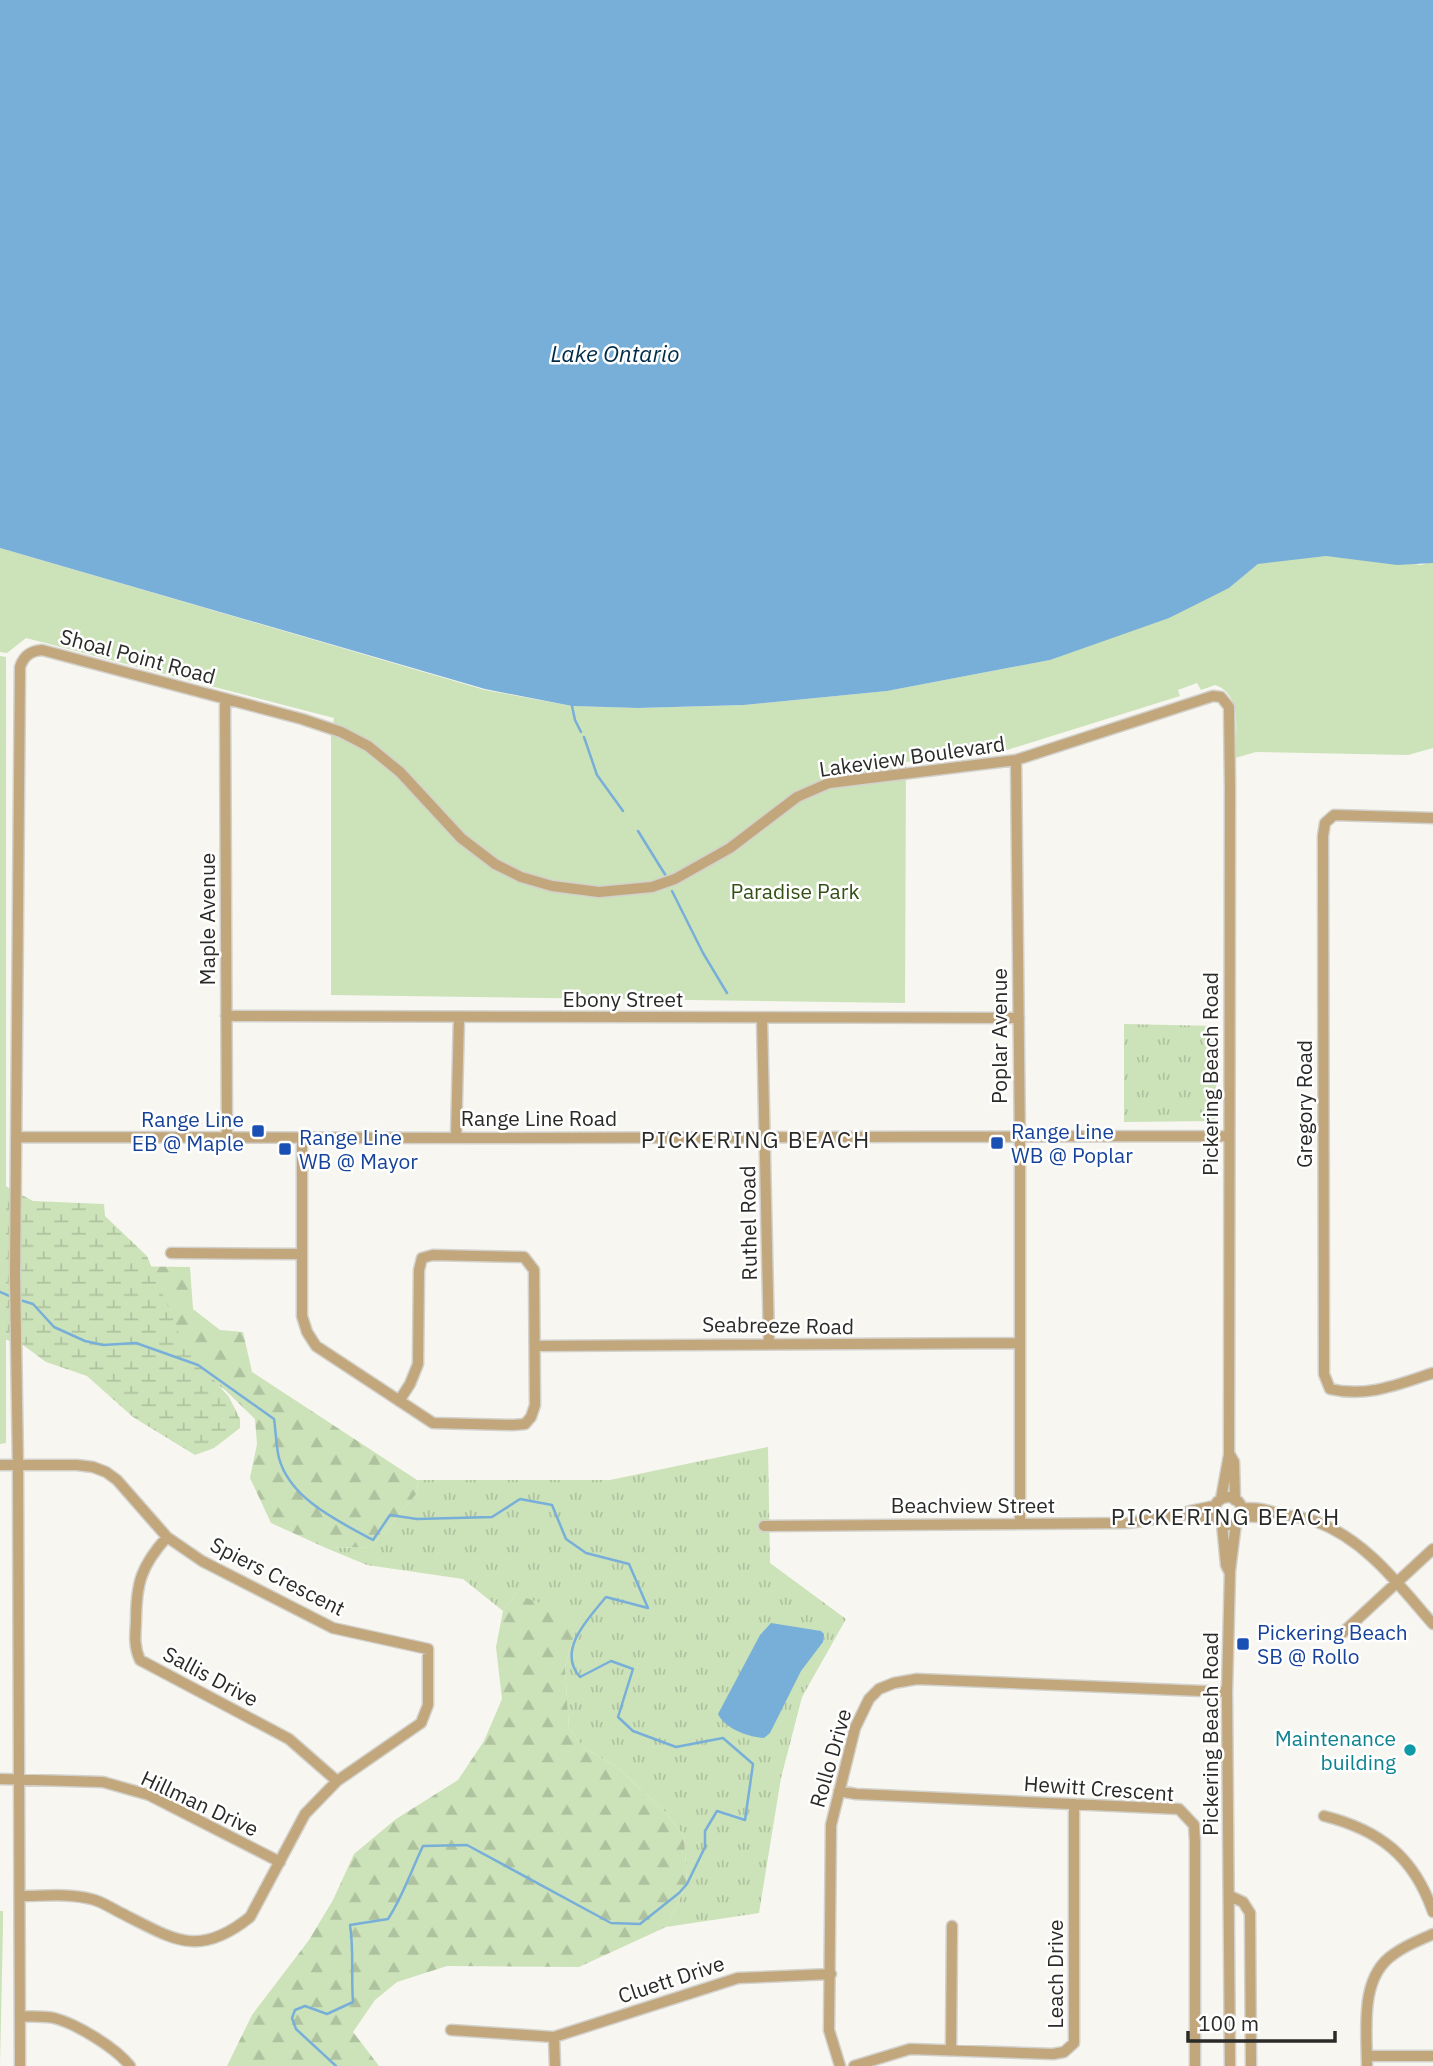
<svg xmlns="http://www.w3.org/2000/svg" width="1433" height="2066" viewBox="0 0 1433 2066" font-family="'IBM Plex Sans',sans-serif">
<defs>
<pattern id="grass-tufts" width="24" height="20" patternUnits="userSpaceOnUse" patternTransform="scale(1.75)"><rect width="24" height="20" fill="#cce2b9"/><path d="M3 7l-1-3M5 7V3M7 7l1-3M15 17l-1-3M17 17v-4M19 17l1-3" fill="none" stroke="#afc29f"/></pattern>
<pattern id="forest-firs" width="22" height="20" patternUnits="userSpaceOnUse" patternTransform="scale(1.75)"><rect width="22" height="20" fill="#cce2b9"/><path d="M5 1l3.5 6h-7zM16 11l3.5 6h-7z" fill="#afc29f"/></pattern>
<pattern id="wetland-marsh" width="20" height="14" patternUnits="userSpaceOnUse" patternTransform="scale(1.75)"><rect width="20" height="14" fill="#cce2b9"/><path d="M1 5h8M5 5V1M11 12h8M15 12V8" fill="none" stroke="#afc29f"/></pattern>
</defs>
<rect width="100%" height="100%" fill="#f7f6f0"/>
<path fill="url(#grass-tufts)" d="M1124,1024L1218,1026L1215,1121L1124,1122Z
M768,1447L770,1563L846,1619L802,1697L781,1778L759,1913L666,1927L687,1884L684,1836L666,1813L618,1768L583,1747L569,1728L565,1667L573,1640L516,1594L503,1611L463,1579L367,1565L326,1548L371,1547L418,1492L417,1480H610Z"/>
<path fill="url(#forest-firs)" d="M109,1266L190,1267L193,1309L220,1330L243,1332L252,1372L417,1480L418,1492L371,1547L326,1548L271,1523L250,1478L257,1444L255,1419L224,1389L131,1327Z
M516,1594L553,1608L571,1621L573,1640L565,1667L569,1728L583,1747L618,1768L666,1813L684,1836L687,1884L666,1927L579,1967L447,1966L397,1982L375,2000L353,2032L379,2066H227L252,2015L309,1940L333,1900L354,1854L396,1819L458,1780L484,1741L502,1699L496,1647L503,1611Z
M0,1911H3V1925L0,2066Z"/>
<path fill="url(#wetland-marsh)" d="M0,1183L33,1201L104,1204L105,1216L147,1256L185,1348L229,1397L240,1419V1428L214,1448L195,1455L133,1417L87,1376L46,1362L23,1345L0,1338Z"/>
<path fill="#cce2b9" d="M0,548L485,690L572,706L638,708L744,705L887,691L1050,660L1229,588L1258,564L1313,549L1421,565L1433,561V748L1408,755L1256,752L1235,758C1235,734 1244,695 1215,685L1201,690L1197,683L1178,690L1180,696L1007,750L945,759L906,762L905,1003L331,995V735L334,718L26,638L7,653L0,652Z
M0,656L6,657V1443L0,1444Z"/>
<path fill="#78afd9" d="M0,0H1433V563L1397,565L1326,556L1258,564L1229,588L1169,618L1050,660L887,691L744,705L638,708L572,706L485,689L0,548Z
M771,1623L821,1631L824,1634L823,1642L801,1671L770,1733L764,1738C749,1737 725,1729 718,1714L760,1635Z"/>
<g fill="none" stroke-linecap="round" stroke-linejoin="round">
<path stroke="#78afd9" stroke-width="2.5" d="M572,706L575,720L581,732
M584,737L597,775L623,811
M638,831L666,876
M672,891L703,953L727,993
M0,1292L14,1298
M20,1300L33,1304L54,1327L85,1341L103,1345L136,1343L198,1365L274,1419C276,1432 276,1446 279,1458C290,1499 338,1521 373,1540L390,1515L417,1519L492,1517L520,1499L552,1505L566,1539L586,1553L629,1564L648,1608L606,1597C589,1618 556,1650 580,1677L611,1661L633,1669L618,1717L633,1731L676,1747L723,1738L753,1764L745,1820L717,1811L705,1831V1847L687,1884L679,1893L640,1924L611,1923L467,1845L423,1846C411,1871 403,1896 388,1919L350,1925C354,1950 351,1976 353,2002L327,2014L305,2006L295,2010L292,2018L296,2029L336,2066"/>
<defs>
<path id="minor" d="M225,700L227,1138
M1016,760L1020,1149V1523
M1433,818L1334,815L1325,823L1323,836L1324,1374L1330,1389C1367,1398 1399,1384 1433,1373
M226,1016L1019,1018
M762,1018L769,1343
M18,1137L479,1138L1229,1136
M302,1138V1316L307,1332L316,1346L433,1423L513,1425L525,1424L531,1417L535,1405L534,1270L524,1257L433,1255L422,1258L419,1270L418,1364L410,1384L399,1401
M456,1138L459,1018
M171,1253L301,1254
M536,1346L1020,1343
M1230,1455L1234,1462L1235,1500
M0,1465H77L93,1467L106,1472L117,1480L167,1537L202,1561L333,1628L428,1649V1705L421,1723L337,1781L305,1814L250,1917C198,1959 173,1939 121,1913C111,1908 101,1901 91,1899C68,1893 44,1896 21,1896
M1214 1511a14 14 0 1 1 28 0a14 14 0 1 1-28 0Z
M1241,1508C1254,1508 1260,1508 1273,1512C1286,1517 1301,1516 1315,1521C1366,1540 1398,1584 1433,1624
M1182,1515L1215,1518
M1241,1516L1258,1517L1273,1512
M1222,1524L1226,1565L1229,1571
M764,1526L1128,1523L1181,1515L1190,1511L1214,1506
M167,1537C141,1566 136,1583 136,1622C135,1636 134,1647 140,1660L289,1739L337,1781
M1337,1638L1433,1549
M0,1779L103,1782L149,1795L280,1862
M839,1791L856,1794L1179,1809L1194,1825L1195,1842V2066
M1324,1816C1380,1830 1414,1857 1433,1912
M1230,1896L1243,1902L1250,1913L1251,2066
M21,2016C32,2017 44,2016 54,2018C77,2024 116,2048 130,2066
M451,2030L554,2037L738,1978L831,1974
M554,2037L555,2066
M951,2049L952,1926
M1367,2056H1433
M20,2066L18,1466L15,1275L20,667C24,655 31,651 42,650L302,719L341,732L368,746L400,772L461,838L495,864L521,877L552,886L599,892L652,887L675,879L730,848L797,797L829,783L1016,760L1213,696L1221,697L1229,707L1230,788L1229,1455L1221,1499
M840,2066L829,2030L831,1825L855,1728L869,1699L879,1689L894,1683L917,1679L1227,1692
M854,2066L910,2049L1053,2054L1064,2052L1074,2043V1804
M1230,2066L1227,1692L1230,1571L1236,1523
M1367,2066C1367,2030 1359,1977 1394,1954C1406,1945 1420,1940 1433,1934"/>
</defs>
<use href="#minor" stroke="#d2d1cc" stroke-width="13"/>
<use href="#minor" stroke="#c2a67c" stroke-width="10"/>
</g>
<g fill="#1a4fb4" stroke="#fff" stroke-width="2.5">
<rect x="251" y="1124" width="14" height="14" rx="3.5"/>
<rect x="990" y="1136" width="14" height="14" rx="3.5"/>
<rect x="278" y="1142" width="14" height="14" rx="3.5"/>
<rect x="1236" y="1637" width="14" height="14" rx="3.5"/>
</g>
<circle fill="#0f9aa8" stroke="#fff" stroke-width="2.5" cx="1410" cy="1750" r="7"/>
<g text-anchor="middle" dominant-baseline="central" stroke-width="5" stroke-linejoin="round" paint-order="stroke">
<g font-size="21" fill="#2a2a28" stroke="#fff">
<text transform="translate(138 656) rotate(15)">Shoal Point Road</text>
<text transform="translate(912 756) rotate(-8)">Lakeview Boulevard</text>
<text transform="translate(207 919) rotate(-90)">Maple Avenue</text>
<text x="623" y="999">Ebony Street</text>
<text transform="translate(999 1036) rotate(-90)">Poplar Avenue</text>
<text transform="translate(1210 1074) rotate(-90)">Pickering Beach Road</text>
<text transform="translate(1304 1104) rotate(-90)">Gregory Road</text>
<text x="539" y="1118">Range Line Road</text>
<text transform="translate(748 1223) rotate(-91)">Ruthel Road</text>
<text transform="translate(778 1325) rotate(1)">Seabreeze Road</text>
<text x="973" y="1505">Beachview Street</text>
<text transform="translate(278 1576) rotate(27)">Spiers Crescent</text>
<text transform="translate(211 1676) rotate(28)">Sallis Drive</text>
<text transform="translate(1210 1734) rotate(-90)">Pickering Beach Road</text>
<text transform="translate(830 1758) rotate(-74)">Rollo Drive</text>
<text transform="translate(1099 1788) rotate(4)">Hewitt Crescent</text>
<text transform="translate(200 1803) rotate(25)">Hillman Drive</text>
<text transform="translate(1055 1974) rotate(-90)">Leach Drive</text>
<text transform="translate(671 1979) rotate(-18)">Cluett Drive</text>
</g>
<g font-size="21" fill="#345014" stroke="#fff">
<text x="795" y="891">Paradise Park</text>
</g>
<g font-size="21" fill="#164399" stroke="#fff" text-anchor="start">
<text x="244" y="1119" text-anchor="end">Range Line<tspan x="244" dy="24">EB @ Maple</tspan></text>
<text x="1011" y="1131">Range Line<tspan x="1011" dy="24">WB @ Poplar</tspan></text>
<text x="299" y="1137">Range Line<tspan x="299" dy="24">WB @ Mayor</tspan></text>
<text x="1257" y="1632">Pickering Beach<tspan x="1257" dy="24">SB @ Rollo</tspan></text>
</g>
<g font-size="21" fill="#0d838f" stroke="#fff" text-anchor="end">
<text x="1396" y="1738">Maintenance<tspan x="1396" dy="24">building</tspan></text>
</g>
<g font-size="23" font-style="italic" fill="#002c48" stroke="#fff">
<text x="615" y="353">Lake Ontario</text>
</g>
<g font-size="23" letter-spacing="2" fill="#2a2a28" stroke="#fff">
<text x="756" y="1139">PICKERING BEACH</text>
<text x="1226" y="1516">PICKERING BEACH</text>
</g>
</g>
<path d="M1188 2031v10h147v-10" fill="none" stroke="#2a2a28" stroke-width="3.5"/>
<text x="1198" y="2031" font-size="21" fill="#2a2a28" stroke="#ffffff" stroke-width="5" paint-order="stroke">100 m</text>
</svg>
